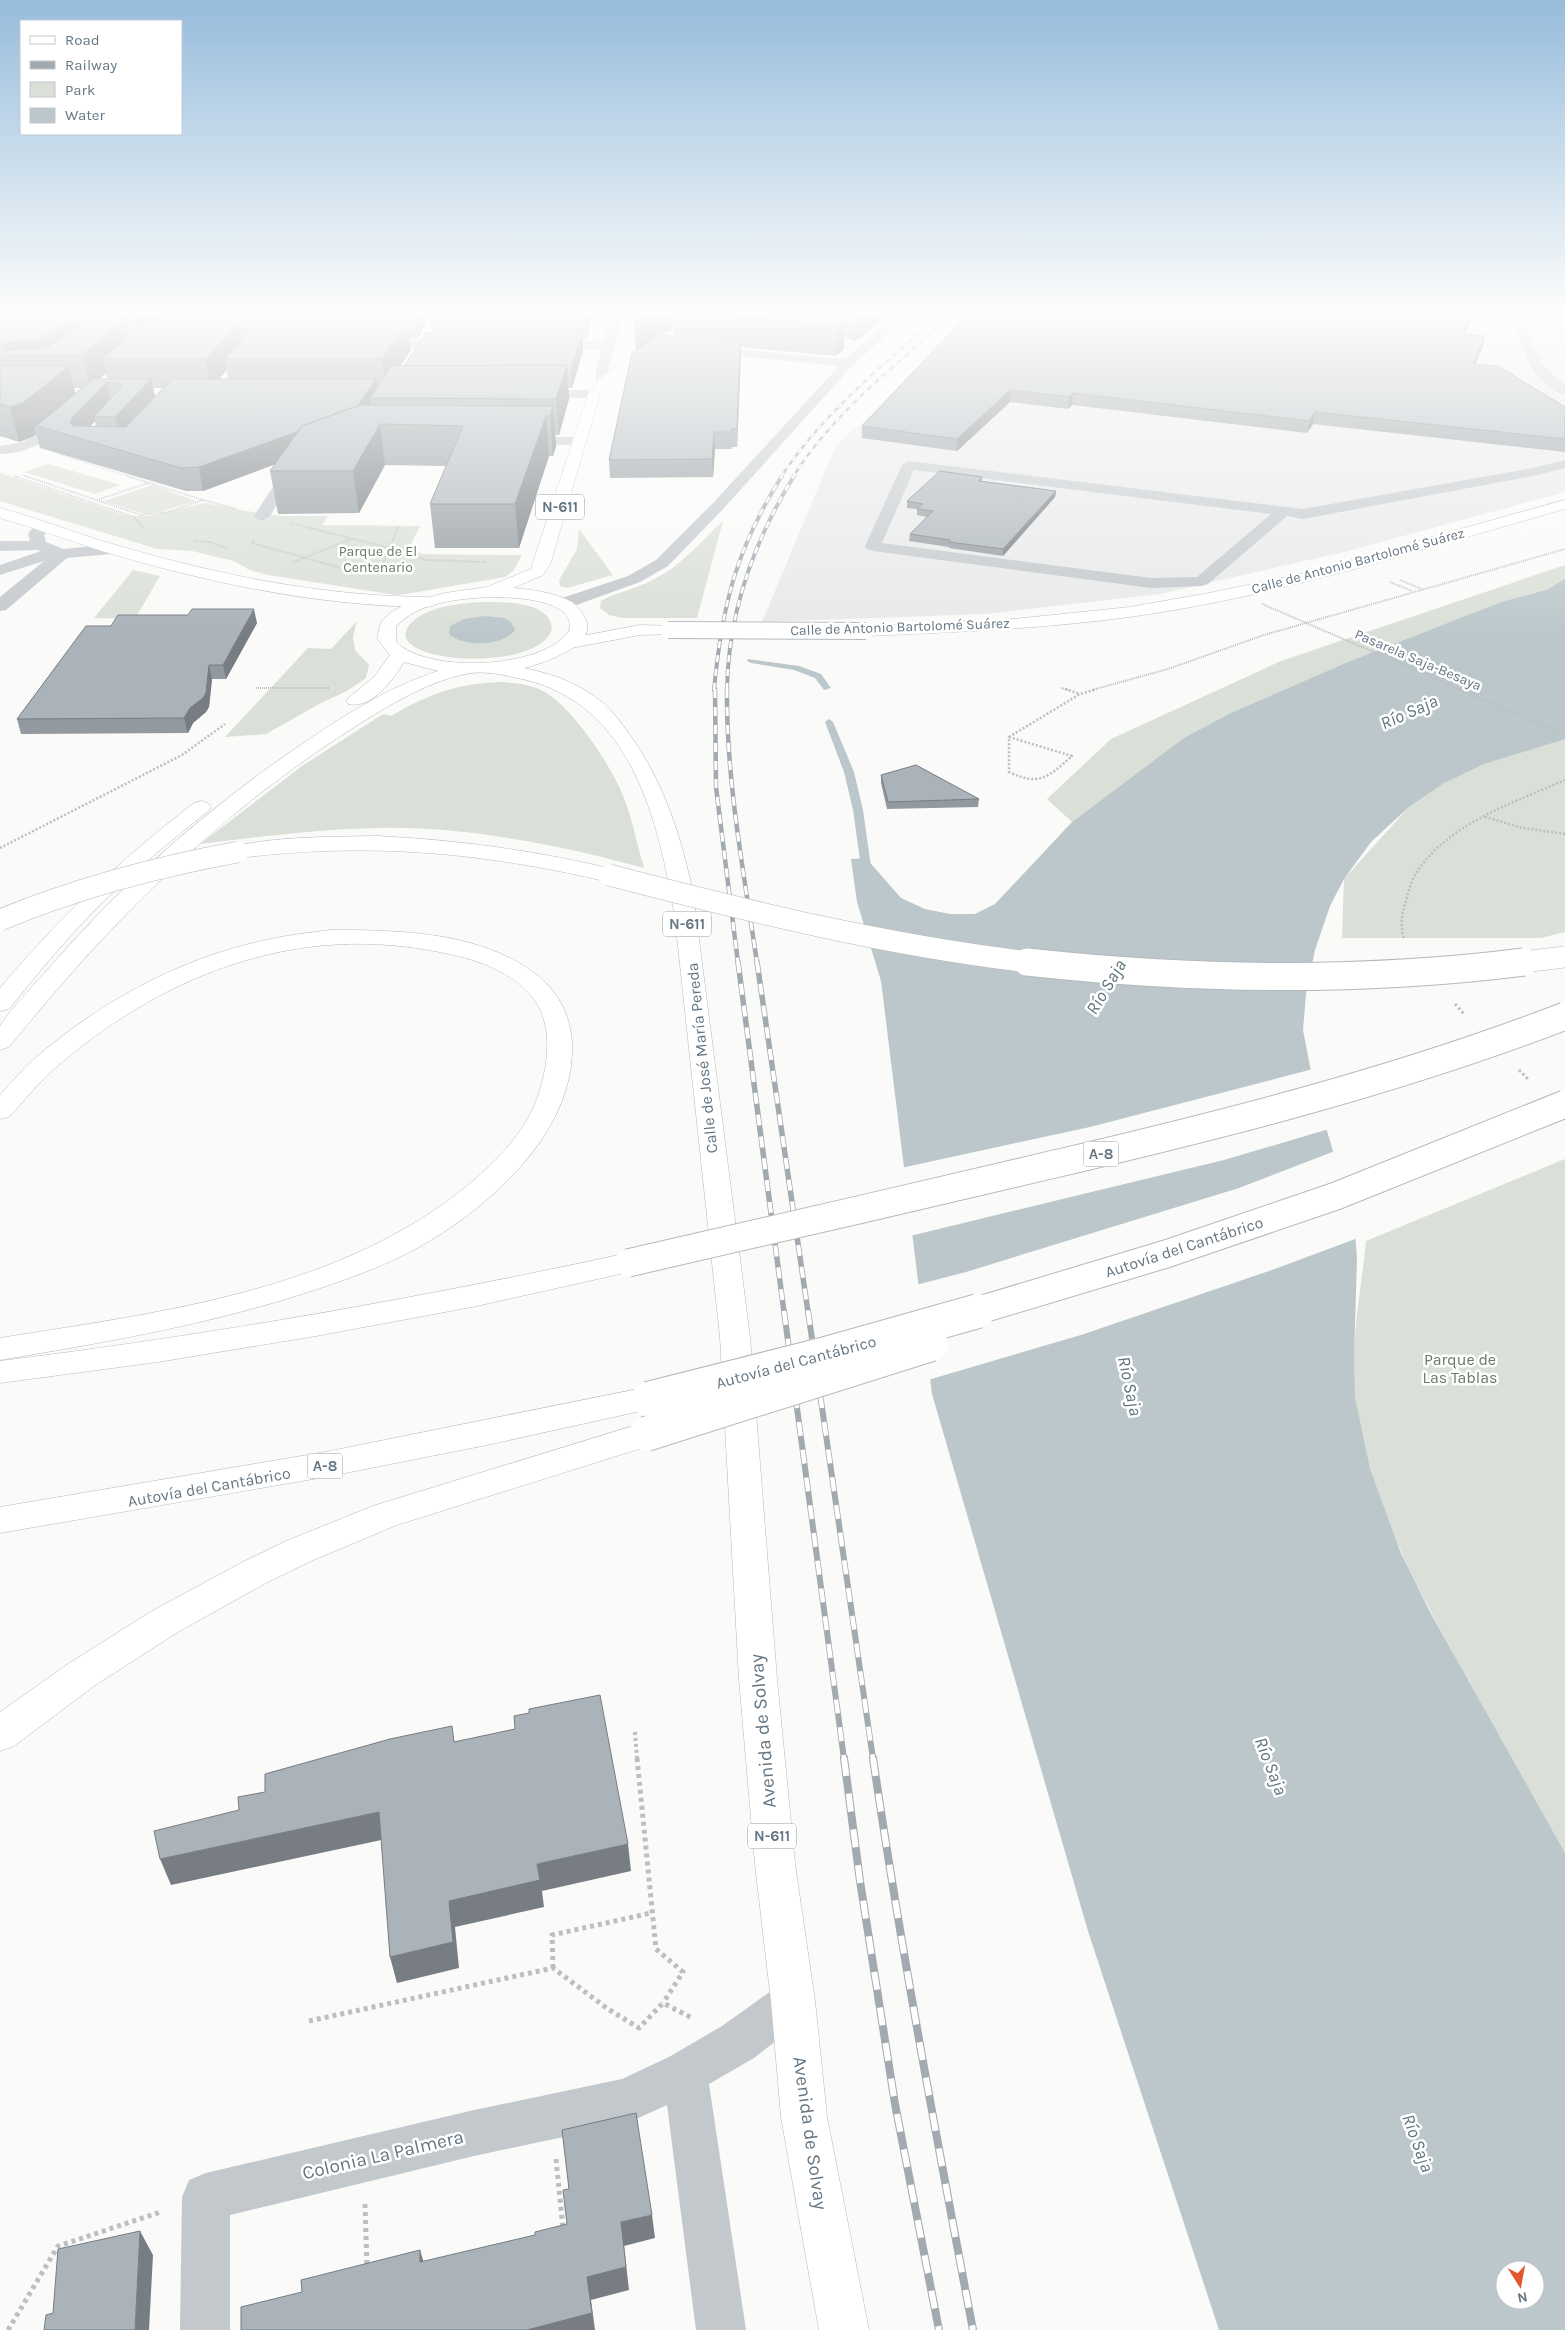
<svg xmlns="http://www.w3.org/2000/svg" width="1565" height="2330" viewBox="0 0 1565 2330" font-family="Karla,sans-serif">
<rect width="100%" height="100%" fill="#fafaf8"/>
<path fill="#e8e9e9" d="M981,310H1565V492L1348,551L1160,594L986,614L762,622L836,445L877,410L892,412Z"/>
<path fill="#dadfd7" d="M49,464L120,485L95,494L24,472Z
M0,473L127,516H149L205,503L246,511L283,516H328L322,525L420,526L409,548L413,551L423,554L522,555L514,570L505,577L406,594L396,595L268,575L250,570L234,561L192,551L157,549L0,501Z
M152,485L196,501L163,511L144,514L104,501Z
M723,521L697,618H622L609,615L600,608L601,601C619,591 640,588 658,577C683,564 702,540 723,521Z
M579,529L613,575L567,588L560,586L559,580L577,549Z
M1565,565V584L1501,602L1286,689L1184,739L1072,822L1047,799L1111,739L1281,661Z
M133,570L160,576L135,619L94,618Z
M480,602C501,602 530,601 546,615C551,620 553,626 551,632C530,675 372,662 412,622C429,606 458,604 480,602Z
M357,621L353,637L355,650L369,665L366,678L347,691L321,703L266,734L225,737L308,648L331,649Z
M500,682C514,683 528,684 541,690C572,705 612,767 624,798C633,821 637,845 644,868C562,845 463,826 378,828C318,829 259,837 200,844L302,766L383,714L391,716C429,694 456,684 500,682Z
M1565,719V932L1541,938H1342L1344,879L1409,807L1511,735Z
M1565,1159V1853C1532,1795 1500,1737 1467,1678C1420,1593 1364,1495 1355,1395C1350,1344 1361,1292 1366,1241Z"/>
<path fill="#bbc7cb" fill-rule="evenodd" d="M1565,579V739L1484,764L1444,783L1409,807L1371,842L1344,879L1330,906L1315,950L1306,994L1303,1030L1314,1087L1354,1222L1357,1257L1354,1360L1355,1397L1370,1469L1400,1551L1429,1610L1565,1853V2330H1219L1088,1931L932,1394L881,981L857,902L851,859L866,858L901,898L925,909L950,914H975L995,904L1072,822L1184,738L1231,713L1346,663L1501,602L1548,589ZM1505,2270H1535V2300H1505Z
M485,616L504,618L511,622L515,630C502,646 464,648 449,634L450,626L464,619Z"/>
<path fill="#fafaf8" d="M1313,1069L1329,1129L1224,1160L910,1236L901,1168L1090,1127Z
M1335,1151L1356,1222L1358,1238L1272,1270L1081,1335L928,1380L916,1285L966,1272L1239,1188Z"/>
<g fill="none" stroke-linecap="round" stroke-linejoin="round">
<path fill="#bbc7cb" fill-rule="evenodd" d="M748,659L799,666L821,674L831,688L824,690L815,678L794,670L751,663L747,661Z
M829,719L833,722L854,772L863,810L872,874L871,876L867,877L862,874L853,810L844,772L825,722Z"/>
<defs>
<path id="major" d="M1565,500V509C1421,549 1278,597 1129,617C1042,629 954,632 866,636L860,635L857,631L860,627L866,626L1014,619L1130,607L1209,593L1296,575Z
M0,508C39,518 77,534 116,545C218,575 321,596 427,597L433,598L435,602L433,606L427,607C317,606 210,583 105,552C70,541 35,528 0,518Z
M640,625L674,626L677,630L674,634L640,635L566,649L560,648L557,644L560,640L566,639Z"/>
<path id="highway" d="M703,310H717L616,378L600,394L550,565L543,575L513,588C532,590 553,592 570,601C577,605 581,611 585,618C600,645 541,664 524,668C548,673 573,681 594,696C609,706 620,721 630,735C664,783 681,836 693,893L750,1337L777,1679L795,1864L815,2001L827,2117L869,2330H819L781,2117L771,2001L755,1864L739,1679L720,1337L675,918C659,822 632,703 522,679C504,675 484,670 465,674C421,684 383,709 345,733C212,819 108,925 9,1047L0,1050C0,1043 0,1033 0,1027C2,1018 47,971 56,960C129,877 213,804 305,742C348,713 389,687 438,671L404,662C394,679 371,710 348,704L346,700L375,676L390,655L377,638L381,622L390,613L404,605L445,593L487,587L531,569L588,394L598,380L608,372ZM489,597C509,597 578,598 569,631C543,669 428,674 396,642V627C417,602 458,599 489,597Z
M201,801L208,803L211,807L208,811C172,840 137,868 104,901C70,934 39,972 9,1009L0,1011V988C59,918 121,859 194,803Z
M378,836C459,840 538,851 617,870L620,875L617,880L609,882C481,852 369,842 238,858L230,857L227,852L230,847C278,836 329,837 378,836Z
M330,930C397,930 476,931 533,972C557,989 571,1015 572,1044C575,1132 490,1207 419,1247C381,1268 340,1282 299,1295C201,1326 101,1343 0,1360V1338C162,1312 343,1291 473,1181C503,1155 531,1125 541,1086C549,1059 552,1022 533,998C509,967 465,956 428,950C289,925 158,978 54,1069C38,1083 24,1101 9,1117L0,1119V1095C11,1083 22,1070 34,1059C100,1002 180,958 266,940C287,935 309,933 330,930Z
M628,1253L638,1256L643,1263L638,1270L472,1307L316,1336L158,1362L0,1383V1361C211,1335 420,1298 628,1253Z
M648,1387L659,1391L664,1399L659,1407L487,1445L325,1477L0,1533V1507L325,1452Z
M646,1422L658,1425L662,1434L658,1443L397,1525L311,1561L266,1583L178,1632L94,1686L14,1746L0,1751V1712L68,1664L152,1611L241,1563L286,1541L373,1506Z"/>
</defs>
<use href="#major" stroke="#b5babe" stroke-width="1"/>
<use href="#highway" stroke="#b4b9bd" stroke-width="1"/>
<path stroke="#bbbfc2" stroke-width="1" stroke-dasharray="1 1" stroke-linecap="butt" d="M61,455L131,477
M22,475L29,477
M14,476L18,477"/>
<path stroke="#bbbfc2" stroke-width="2" stroke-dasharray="1 1" stroke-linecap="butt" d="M14,476L134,517L143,528
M25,476L141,515L168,512L203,500L236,509
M127,476L203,500
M97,500L148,483
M290,523L390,548L426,560L486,562
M253,540L252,543L341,568
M194,541L210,542L229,549
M294,562L351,539
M379,572L399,526
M1400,580L1422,589
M1390,582L1412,591
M256,688H330
M1061,688L1069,690
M1092,690L1168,669L1264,635L1565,549"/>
<path stroke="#bbbfc2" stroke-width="2.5" stroke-dasharray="2 2" stroke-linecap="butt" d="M1065,689L1080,694
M1009,737L1080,694L1097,689
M1009,737L1072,756C1049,776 1040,787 1009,772Z
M1485,817L1523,828L1565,834
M0,848L182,755L225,724
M1404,938C1399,923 1403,911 1407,897C1409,890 1411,882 1415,875C1446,824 1513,803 1565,780"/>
<path stroke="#bbbfc2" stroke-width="3" stroke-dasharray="2.5 2.5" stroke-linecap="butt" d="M1455,1004L1464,1014
M1519,1070L1529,1080"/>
<path stroke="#bbbfc2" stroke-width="4" stroke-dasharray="3 3" stroke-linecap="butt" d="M635,1732L637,1759"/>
<path stroke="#bbbfc2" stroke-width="5" stroke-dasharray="4 4" stroke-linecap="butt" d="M637,1758L656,1949L683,1972L663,2003
M553,1968L552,1935L651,1913
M309,2021L553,1968L608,2009L639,2028L663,2003L692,2018
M556,2159L563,2228
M365,2204L367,2267
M8,2330L58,2246L161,2212"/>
<path fill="#c3c8cc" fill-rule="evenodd" d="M613,310H625L609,367L606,386H598C592,375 599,359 602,349H546L540,345L546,341H604Z
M900,310H913L852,366L724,508L668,566L640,582L568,608H556L554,604L556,600L628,576L656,560L714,502L839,366L705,353L699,349L701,346L845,359Z
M1512,310H1524C1530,341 1538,367 1565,385V395C1531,386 1518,340 1512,310Z
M371,340H456L462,344L456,348L367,347L365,344L367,341Z
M531,390H594L600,394L594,398L526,397L525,394Z
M66,414L73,418L71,421C49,439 29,454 0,454V446L23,442Z
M519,437H580L587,441L580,445L514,444L512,441L514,438Z
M1565,460V468L1533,476L1303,519L1287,516L1208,584L1202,586L1151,588L873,551L867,549L865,546L902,465L909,461L1303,509L1533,468ZM914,470L1271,514L1197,577L1151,578L882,543Z
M294,461L301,465L270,516L262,521L257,519L254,516L287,465Z
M45,521L50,523L53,526L44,535L46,542L64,549L111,544L117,546L119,549L117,552L111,554L67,558L6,610L0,611V597L44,561L0,575V565L41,551L37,550L0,551V541H30L28,534C32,528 38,523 45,521Z
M793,1980L808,1986L815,2001L808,2016L754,2058L709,2084L746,2330H696L667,2105L625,2124L474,2156L230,2215V2330H180L182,2197L189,2180L206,2173L474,2110L622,2079L669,2057L722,2026L778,1986Z"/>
<use href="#major" fill="#fff" fill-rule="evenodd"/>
<use href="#highway" fill="#fff" fill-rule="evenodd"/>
<defs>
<path id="rail-far5" d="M781,477C823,412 888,361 945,310
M793,477C834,411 901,361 958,310"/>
<path id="rail-far4" d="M714,690C722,605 736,549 782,476
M727,690C728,613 754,541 794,476"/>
<path id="rail-far3" d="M715,689L716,787L738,963
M727,689C726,781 744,873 757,963"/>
<path id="rail-far2" d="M738,962L784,1312
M757,962L808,1312"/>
<path id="rail-far1" d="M784,1311L844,1759
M808,1311L873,1759"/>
<path id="rail" d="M844,1758L860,1881L895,2104L939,2330
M873,1758C901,1950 937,2140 973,2330"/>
</defs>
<use href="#rail-far5" stroke="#a2aab0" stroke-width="2.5"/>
<use href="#rail-far4" stroke="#a2aab0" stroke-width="4"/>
<use href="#rail-far3" stroke="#a2aab0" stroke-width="4.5"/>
<use href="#rail-far2" stroke="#a2aab0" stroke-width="5.5"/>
<use href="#rail-far1" stroke="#a2aab0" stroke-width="6"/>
<use href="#rail" stroke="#a2aab0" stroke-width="8"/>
<use href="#rail-far5" stroke="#fff" stroke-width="2" stroke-dasharray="5" stroke-linecap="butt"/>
<use href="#rail-far4" stroke="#fff" stroke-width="2.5" stroke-dasharray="7" stroke-linecap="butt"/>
<use href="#rail-far3" stroke="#fff" stroke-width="3" stroke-dasharray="9" stroke-linecap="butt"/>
<use href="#rail-far2" stroke="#fff" stroke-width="4" stroke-dasharray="11" stroke-linecap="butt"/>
<use href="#rail-far1" stroke="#fff" stroke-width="4.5" stroke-dasharray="14" stroke-linecap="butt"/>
<use href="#rail" stroke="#fff" stroke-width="6" stroke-dasharray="18" stroke-linecap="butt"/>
<defs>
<path id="major-bridge" d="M668,630L866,631"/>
<path id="highway-bridge-far2" d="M609,875C751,912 893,947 1039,963
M0,920C77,888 156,867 238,852
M1514,963L1565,957"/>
<path id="highway-bridge-far1" d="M1027,962C1193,980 1358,983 1524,962
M628,1263C767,1231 907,1199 1046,1166C1222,1125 1396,1081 1565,1016
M973,1312L1166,1254L1336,1196L1565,1104"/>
<path id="highway-bridge" d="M648,1399L822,1355L978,1311
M646,1434L931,1344"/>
</defs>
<use href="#major-bridge" stroke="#b5babe" stroke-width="18" stroke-linecap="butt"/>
<use href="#highway-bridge-far2" stroke="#b4b9bd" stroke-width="22" stroke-linecap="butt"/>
<use href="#highway-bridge-far1" stroke="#b4b9bd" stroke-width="29" stroke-linecap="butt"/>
<use href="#highway-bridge" stroke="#b4b9bd" stroke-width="36" stroke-linecap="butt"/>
<path stroke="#bbbfc2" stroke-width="2" stroke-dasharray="1 1" stroke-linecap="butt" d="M1262,604L1462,690"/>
<path stroke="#bbbfc2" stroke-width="2.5" stroke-dasharray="2 2" stroke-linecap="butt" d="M1459,689L1565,735"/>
<use href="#major-bridge" stroke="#fff" stroke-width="16"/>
<use href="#highway-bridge-far2" stroke="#fff" stroke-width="21"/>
<use href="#highway-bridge-far1" stroke="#fff" stroke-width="27"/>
<use href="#highway-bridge" stroke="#fff" stroke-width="34"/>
</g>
<path fill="#929a9f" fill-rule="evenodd" d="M0,310H595L586,339H582L583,351L572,388H568L569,399L559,435H555L556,446L553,456H549L519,548H435L430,504L446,466L385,465L359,513L278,514L270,471L275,464L203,491H186L40,448L36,434L32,437L19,442L0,436ZM430,314L432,333L404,366H400L411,350L409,339H418ZM227,370L228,379H219ZM106,373L107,379H100ZM74,388H81L75,393ZM153,388H163L155,396ZM95,421L96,427H90Z
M637,310H894L860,338L854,341L844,337V349L836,356L741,347L737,447H732V449H715L713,477L610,478L609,460L636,350L634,320ZM674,327V336L662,335Z
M972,310H1476L1465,334L1483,346L1475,364L1565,407V452L1313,424L1307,433L1072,405L1068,409L1010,402L957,451L862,438V426Z
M1563,310H1565V317Z
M982,477V481L1056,491L1055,497L1003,556L949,548V547L909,541L910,534L927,517L917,515V509L907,508V501Z
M188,615L257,623L226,679H212L209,707L206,712L193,723L188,733L21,734L17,719L111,626Z
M881,775L979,799L978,807L887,809L881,783Z"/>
<path fill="#777d82" d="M19,310H40L44,325L26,338Z
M134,310H153L156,324L140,339Z
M414,310H430V314L418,339Z
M584,310H595L586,339Z
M651,310H700H673L674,327L636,352L634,320Z
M855,310H894L860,338L854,341Z
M1473,310H1476L1460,344L1462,334Z
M73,318L81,350L3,356L1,346L4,343Z
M123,318L129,350L103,359L106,373L90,388L83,355Z
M845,318L844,349L836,356V325Z
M239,322L244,350L225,359L227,370L211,388L206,359Z
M407,322L411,350L386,388L382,359Z
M582,333L583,351L572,388L571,370Z
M1485,336L1483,346L1471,375L1473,364Z
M740,342L741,358L737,447V429Z
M567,365L569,399L559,435L556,399Z
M69,366L77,400L43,428L34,425L36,434L32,437L19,442L10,407Z
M151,379L156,400L120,439L115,417Z
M376,379L378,398H370L372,410L357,434L203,491L199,467Z
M107,382L112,404L94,416L95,421L79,438L70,423L72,418Z
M1010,390V402L957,451V439Z
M1073,393L1072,405L1068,409L1069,397Z
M553,406L556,446L553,456L550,416Z
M1315,412L1313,424L1307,433L1309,421Z
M546,416L549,456L519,548L515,504Z
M380,424L385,465L359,513L353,471Z
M714,432L715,449L713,477L712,459Z
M1056,491L1055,497L1003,556V549Z
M254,609L257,623L226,679L223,665Z
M209,665L212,679L209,707L206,712L193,723L188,733L184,718Z
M379,1812L386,1839L171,1885L160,1859Z
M628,1844L631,1871L542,1891L544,1907L455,1927L459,1968L397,1983L390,1957L449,1901L537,1864Z
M652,2215L655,2238L624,2246L629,2290L591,2300L595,2330H527L587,2277L621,2222Z
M140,2231L153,2255L149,2330H135Z
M420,2250L427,2273L420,2262Z"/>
<path fill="#aab3b9" stroke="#777d82" d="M637,310H651L634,320Z
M673,310H825L845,318L836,325Z
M972,310H1473L1462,334L1485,336L1473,364L1498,366L1565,407V439L1315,412L1309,421L1073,393L1069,397L1010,390L957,439L862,426Z
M0,318H73L39,339L4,343L1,346L3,351L47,348L96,318H123L83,355L0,356Z
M143,322H239L206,359H103Z
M257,322H407L382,359H225Z
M425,333H582L571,370H567V365L404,366Z
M660,335L740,342L737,429H731V432H714L712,459L609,460L632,353Z
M567,365L556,399L370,398L392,366Z
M0,366H69L23,403L10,407L0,404Z
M93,379H151L115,417L94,416L122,387L118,382H107L72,418L70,423L74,426L126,427L172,379H376L358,406L302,426L297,432L199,467L181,468L34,425L39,424Z
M360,405L553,406L550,416H546L515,504H430L463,426L380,424L353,471H270L302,426Z
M940,471L982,477L979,481L1056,491L1003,549L949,542L950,540L910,534L933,511L917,509L923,504L907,501Z
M192,609H254L223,665H209L206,693L203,698L190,708L184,718L17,719L86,626H111L118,615H188Z
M916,765L979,799L888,802L881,775Z
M600,1695L628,1844L537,1864L540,1880L449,1901L453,1942L390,1957L379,1812L160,1859L154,1831L239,1810L238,1797L265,1792V1774L390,1739L452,1726L454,1742L515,1729L514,1716L529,1713V1709Z
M636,2113L652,2215L621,2222L626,2267L587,2277L592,2313L527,2330H241V2307L302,2292L301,2280L420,2250V2262L535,2235V2232L567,2224L563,2190L569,2189L562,2130Z
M140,2231L135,2330H44L46,2315L53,2313L58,2249Z"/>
<linearGradient id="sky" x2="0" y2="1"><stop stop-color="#96bcdc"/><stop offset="0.49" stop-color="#fdfdfc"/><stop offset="1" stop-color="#fdfdfc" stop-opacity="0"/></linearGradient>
<rect width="1565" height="636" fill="url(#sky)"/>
<g text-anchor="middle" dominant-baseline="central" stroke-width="5" stroke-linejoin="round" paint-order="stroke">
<g font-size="14" fill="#687a64" stroke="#fff">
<text x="378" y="551">Parque de El<tspan x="378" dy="16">Centenario</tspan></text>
</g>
<g font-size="14" fill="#657683" stroke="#fff">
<text transform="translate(1358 561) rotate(-15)">Calle de Antonio Bartolomé Suárez</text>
<text transform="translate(900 627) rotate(-2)">Calle de Antonio Bartolomé Suárez</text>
<text transform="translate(1418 660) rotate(23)">Pasarela Saja-Besaya</text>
</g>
<g fill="#fff" stroke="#939fa8" stroke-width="1">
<rect x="536" y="494.5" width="48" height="25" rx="4"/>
<rect x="663" y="911.5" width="48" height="25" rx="4"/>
<rect x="1083.5" y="1141.5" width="35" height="25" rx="4"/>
<rect x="307.5" y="1453.5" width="35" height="25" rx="4"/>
<rect x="748" y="1823.5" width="48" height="25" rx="4"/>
</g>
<g font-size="15" font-weight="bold" fill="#657683">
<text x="560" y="507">N-611</text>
<text x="687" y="924">N-611</text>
<text x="1101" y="1154">A-8</text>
<text x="325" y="1466">A-8</text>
<text x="772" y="1836">N-611</text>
</g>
<g font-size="16" fill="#657683" stroke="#fff">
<text transform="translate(702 1058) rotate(-96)">Calle de José María Pereda</text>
<text transform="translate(1184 1247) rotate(-18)">Autovía del Cantábrico</text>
<text transform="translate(796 1362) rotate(-15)">Autovía del Cantábrico</text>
<text transform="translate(209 1487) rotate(-10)">Autovía del Cantábrico</text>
</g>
<g font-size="16" fill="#687a64" stroke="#fff">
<text x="1460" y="1359">Parque de<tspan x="1460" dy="18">Las Tablas</tspan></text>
</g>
<g font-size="18" font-style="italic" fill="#60757c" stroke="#fff">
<text transform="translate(1409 712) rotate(-24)">Río Saja</text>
<text transform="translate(1106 987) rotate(-59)">Río Saja</text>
<text transform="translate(1130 1386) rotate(78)">Río Saja</text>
<text transform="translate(1271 1766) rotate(69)">Río Saja</text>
<text transform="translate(1418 2143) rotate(70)">Río Saja</text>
</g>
<g font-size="19" fill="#657683" stroke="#fff">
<text transform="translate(763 1731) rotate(-95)">Avenida de Solvay</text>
<text transform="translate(810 2133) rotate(82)">Avenida de Solvay</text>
<text transform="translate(383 2155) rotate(-13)">Colonia La Palmera</text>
</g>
</g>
<rect x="20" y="20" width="162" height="115" fill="#ffffff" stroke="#c1c8cd"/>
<rect x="30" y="36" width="25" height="8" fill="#ffffff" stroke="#c1c8cd"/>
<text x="65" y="45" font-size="15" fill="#657683">Road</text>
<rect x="30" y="61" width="25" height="8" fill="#a2aab0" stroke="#c1c8cd"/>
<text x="65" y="70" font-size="15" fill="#657683">Railway</text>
<rect x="30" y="82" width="25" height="15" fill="#dadfd7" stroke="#c1c8cd"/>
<text x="65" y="95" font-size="15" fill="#657683">Park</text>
<rect x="30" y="108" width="25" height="15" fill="#bbc7cb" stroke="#c1c8cd"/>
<text x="65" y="120" font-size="15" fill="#657683">Water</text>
<g transform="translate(1520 2285) rotate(169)"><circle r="24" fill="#ffffff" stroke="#c1c8cd"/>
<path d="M0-4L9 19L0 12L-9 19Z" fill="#e4572e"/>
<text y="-8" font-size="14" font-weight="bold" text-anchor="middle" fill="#657683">N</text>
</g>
</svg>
